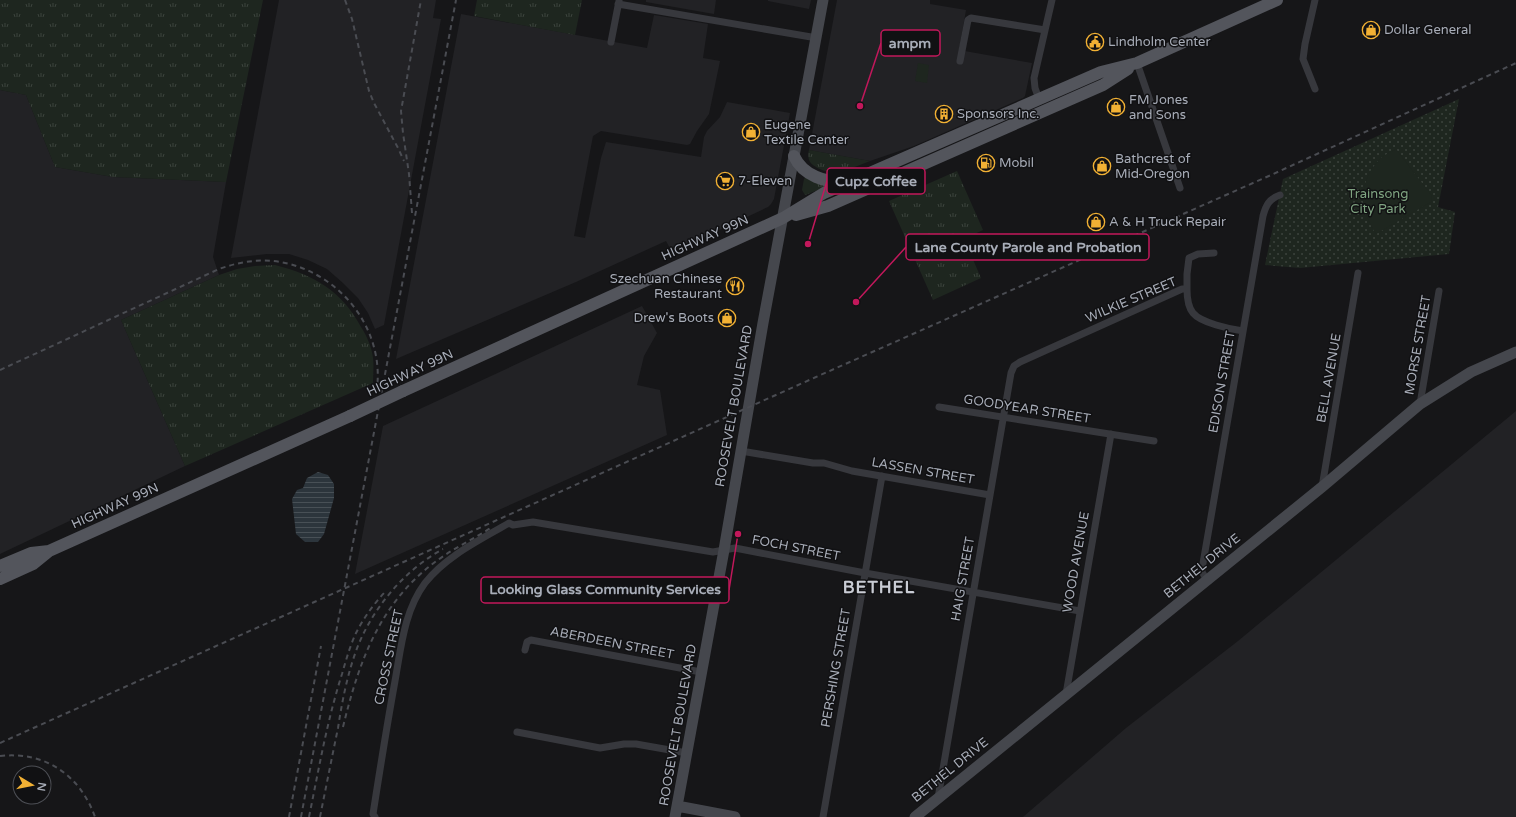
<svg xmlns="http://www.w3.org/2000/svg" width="1516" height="817" viewBox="0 0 1516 817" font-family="'Varela Round',sans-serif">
<defs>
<pattern id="grass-tufts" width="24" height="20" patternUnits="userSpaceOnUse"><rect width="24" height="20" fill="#1e261f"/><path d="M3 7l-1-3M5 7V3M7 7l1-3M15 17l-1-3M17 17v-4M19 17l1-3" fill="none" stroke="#3c433d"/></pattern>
<pattern id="park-dots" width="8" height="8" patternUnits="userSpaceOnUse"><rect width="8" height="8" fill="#1e261f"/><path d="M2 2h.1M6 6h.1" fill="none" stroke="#3c433d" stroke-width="1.8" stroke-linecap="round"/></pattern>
<pattern id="water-rules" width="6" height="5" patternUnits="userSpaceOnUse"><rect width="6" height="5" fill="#2c353c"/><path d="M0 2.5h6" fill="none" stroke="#485056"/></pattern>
</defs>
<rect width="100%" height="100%" fill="#161618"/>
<path fill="#222225" d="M279,0H436L433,18L441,19L384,325L375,329L368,313L358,298L343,283L327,269L308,260L289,254H267L231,258Z
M646,0H716L714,14L646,2Z
M768,0H811L809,9L768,1Z
M837,0H930V4L966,10L959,50L1032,63L1025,96L1023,98L914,146L870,161L809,150Z
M461,14L647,48L654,15L708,24L703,58L720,61L709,114L697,131L690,144L687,145L601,131L593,136L574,236L585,238L601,158L606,142L701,157L704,137L707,131L720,117L727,102L790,113L774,199L771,204L768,207L672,252L666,241L576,282L396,359Z
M0,90L26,95L55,167L113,177L226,182L213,257L219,275L121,320L185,466L0,554Z
M642,306L657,333L644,356L637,385L660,390L667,435L355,574L383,426Z
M1516,411V817H1023L1126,728L1238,641Z"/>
<path fill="url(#grass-tufts)" d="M0,0H263L226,182L113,177L55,167L26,95L0,90Z
M477,0H582L575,35L474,16Z
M809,150L870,161L839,173C831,174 812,168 809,160C808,157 808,153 809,150Z
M957,171L983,230L964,239L981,278L933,300L889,201Z
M807,176L826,185V187L805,195L802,190L804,179Z
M275,265C314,275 342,291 361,327C367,336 372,348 373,358C374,366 373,375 373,383L185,466L121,320L219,275L237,269L255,266Z"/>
<path fill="url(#park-dots)" d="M1459,99L1438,207L1455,212L1449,254L1300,268L1265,265L1283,179Z"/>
<path fill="#1e261f" d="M918,63L929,65L927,83L915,81Z
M1396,149L1432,196L1431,202L1376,234C1359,209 1358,179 1382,157C1386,154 1391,152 1396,149Z"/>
<path fill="url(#water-rules)" d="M318,472L328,475L334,484V498L324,534L318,542H305L296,534L292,499L297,490L303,488L307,478Z"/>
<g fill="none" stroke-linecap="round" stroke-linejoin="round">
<path stroke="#37383d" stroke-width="7" d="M1315,0L1305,44L1303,59L1315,89
M618,4L817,38
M611,42L619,1
M960,61L968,20L971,18L1045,30
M1137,63L1180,188
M1039,99L1035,88L1034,78L1052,0
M1187,289V274L1189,258L1198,254L1214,253
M1420,404L1439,291
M939,407L1154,441
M741,451L813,463H824L852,471L990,495
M1322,487L1358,273
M1207,580L1202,572V569L1263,216C1266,205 1269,199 1280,195
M525,650L527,642L531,640L701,672
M1066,694L1111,434
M517,732L600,748L624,744H636L687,753
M938,798L1011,373L1014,366L1020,362L1182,289H1187C1187,297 1188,307 1193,313C1201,323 1230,329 1243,331
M375,817L373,814C380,769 387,725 395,681C401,648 404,611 425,583C446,556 480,540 509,523L513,525L533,522L713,552L735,548L865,573L1080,611
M823,817L882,476"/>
<path stroke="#45474d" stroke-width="11" d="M677,806L735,817
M675,817L724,550L763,323L823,0
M915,817L1322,487L1420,404L1471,372L1516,352"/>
<path stroke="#53555c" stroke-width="12" d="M794,156C803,176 826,183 847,182
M796,215L828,206L1103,85L1128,69
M403,391L783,218L824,193L1101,72L1137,63L1277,0
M0,566L31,553L49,551
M0,579L33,564L49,551L350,416"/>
<path stroke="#4a4c52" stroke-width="2" stroke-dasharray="5 4" stroke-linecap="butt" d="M345,0L352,19L369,91L374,103L398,148L404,161
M412,213L409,174L403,133L401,111L421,0
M0,370L219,269C236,263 255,259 273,261C338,268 388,330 376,395
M343,727C360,657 382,597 445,555C460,545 477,537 492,527
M0,743L816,377L1271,175L1516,63
M0,756C45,751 80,775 95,817
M289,817L321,646
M301,817L456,0
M309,817C319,768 327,721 342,674C346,660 350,646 356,633C363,619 373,605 384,593
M320,817C326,787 332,757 338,728C342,702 347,676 356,651C371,610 404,570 443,549"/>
<path stroke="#53555c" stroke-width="12" d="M350,416L403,391"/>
</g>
<defs>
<symbol id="shop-ring" viewBox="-11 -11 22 22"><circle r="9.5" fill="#111113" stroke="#f2b134" stroke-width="1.5"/><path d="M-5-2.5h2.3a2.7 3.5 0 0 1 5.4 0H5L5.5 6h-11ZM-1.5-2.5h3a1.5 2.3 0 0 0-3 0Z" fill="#f2b134"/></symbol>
<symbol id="civic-ring" viewBox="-11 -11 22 22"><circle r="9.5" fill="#111113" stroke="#f2b134" stroke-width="1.5"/><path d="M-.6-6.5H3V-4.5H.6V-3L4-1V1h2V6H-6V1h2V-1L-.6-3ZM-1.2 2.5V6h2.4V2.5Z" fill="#f2b134"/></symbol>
<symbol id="building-ring" viewBox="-11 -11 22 22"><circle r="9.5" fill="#111113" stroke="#f2b134" stroke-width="1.5"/><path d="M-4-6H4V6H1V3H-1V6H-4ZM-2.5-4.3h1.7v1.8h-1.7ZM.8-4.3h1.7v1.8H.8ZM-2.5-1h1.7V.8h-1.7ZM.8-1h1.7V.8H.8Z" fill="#f2b134"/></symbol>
<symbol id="fuel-ring" viewBox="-11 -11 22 22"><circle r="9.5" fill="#111113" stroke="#f2b134" stroke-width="1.5"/><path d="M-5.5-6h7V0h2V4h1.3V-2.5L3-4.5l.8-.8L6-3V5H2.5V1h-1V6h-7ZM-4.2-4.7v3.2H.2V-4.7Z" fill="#f2b134"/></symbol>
<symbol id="supermarket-ring" viewBox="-11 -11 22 22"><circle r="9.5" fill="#111113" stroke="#f2b134" stroke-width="1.5"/><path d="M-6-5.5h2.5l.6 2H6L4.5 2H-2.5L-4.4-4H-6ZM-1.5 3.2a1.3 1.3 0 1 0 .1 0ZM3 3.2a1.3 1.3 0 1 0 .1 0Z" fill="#f2b134"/></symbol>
<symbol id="restaurant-ring" viewBox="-11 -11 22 22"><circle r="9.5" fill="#111113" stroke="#f2b134" stroke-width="1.5"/><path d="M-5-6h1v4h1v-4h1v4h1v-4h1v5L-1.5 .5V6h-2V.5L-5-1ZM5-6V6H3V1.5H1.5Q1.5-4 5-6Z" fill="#f2b134"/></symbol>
</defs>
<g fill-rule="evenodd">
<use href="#shop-ring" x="1361" y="20" width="20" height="20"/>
<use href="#civic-ring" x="1085" y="32" width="20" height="20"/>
<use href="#shop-ring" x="1106" y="97" width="20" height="20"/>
<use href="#building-ring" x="934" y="104" width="20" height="20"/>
<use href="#shop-ring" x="741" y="122" width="20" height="20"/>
<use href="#fuel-ring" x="976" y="153" width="20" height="20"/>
<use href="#shop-ring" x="1092" y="156" width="20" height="20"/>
<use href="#supermarket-ring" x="715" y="171" width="20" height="20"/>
<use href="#shop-ring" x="1086" y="212" width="20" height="20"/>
<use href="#restaurant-ring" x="725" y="276" width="20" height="20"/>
<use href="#shop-ring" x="717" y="308" width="20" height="20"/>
</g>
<g text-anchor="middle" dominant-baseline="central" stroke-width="3" stroke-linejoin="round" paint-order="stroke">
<g font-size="13" fill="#a8adb8" stroke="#111113" text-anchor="start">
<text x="1384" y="30">Dollar General</text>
<text x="1108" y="42">Lindholm Center</text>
<text x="1129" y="100">FM Jones<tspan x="1129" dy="15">and Sons</tspan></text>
<text x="957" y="114">Sponsors Inc.</text>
<text x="764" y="125">Eugene<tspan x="764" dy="15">Textile Center</tspan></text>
<text x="1115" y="159">Bathcrest of<tspan x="1115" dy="15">Mid-Oregon</tspan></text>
<text x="999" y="163">Mobil</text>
<text x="738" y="181">7-Eleven</text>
<text x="1109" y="222">A &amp; H Truck Repair</text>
<text x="722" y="279" text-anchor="end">Szechuan Chinese<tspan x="722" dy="15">Restaurant</tspan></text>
<text x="714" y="318" text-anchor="end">Drew's Boots</text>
</g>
<g font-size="13" fill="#7fa381" stroke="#111113">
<text x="1378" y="194">Trainsong<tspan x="1378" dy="15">City Park</tspan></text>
</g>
<g font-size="13" fill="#a8adb8" stroke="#111113">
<text transform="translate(705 238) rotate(-24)">HIGHWAY 99N</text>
<text transform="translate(1131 300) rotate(-23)">WILKIE STREET</text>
<text transform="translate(1418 345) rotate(-80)">MORSE STREET</text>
<text transform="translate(410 373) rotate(-25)">HIGHWAY 99N</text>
<text transform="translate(1329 378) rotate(-80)">BELL AVENUE</text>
<text transform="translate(1222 382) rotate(-80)">EDISON STREET</text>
<text transform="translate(734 406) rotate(-80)">ROOSEVELT BOULEVARD</text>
<text transform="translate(1027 409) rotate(9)">GOODYEAR STREET</text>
<text transform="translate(923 471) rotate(10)">LASSEN STREET</text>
<text transform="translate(115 506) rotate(-24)">HIGHWAY 99N</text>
<text transform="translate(796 548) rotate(11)">FOCH STREET</text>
<text transform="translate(1076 562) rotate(-80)">WOOD AVENUE</text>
<text transform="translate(1202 566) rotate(-39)">BETHEL DRIVE</text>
<text transform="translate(963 579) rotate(-80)">HAIG STREET</text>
<text transform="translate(612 643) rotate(11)">ABERDEEN STREET</text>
<text transform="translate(389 657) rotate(-78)">CROSS STREET</text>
<text transform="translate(836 668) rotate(-80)">PERSHING STREET</text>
<text transform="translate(678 725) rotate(-80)">ROOSEVELT BOULEVARD</text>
<text transform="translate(950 770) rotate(-39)">BETHEL DRIVE</text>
</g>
<g font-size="17" font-weight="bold" letter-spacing="1" fill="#c9ccd4" stroke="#111113">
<text x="879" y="587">BETHEL</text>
</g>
</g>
<path fill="none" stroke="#c2185b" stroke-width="1.5" d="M860 106L881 43M808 244L827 181M856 302L906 247M738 534L729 590"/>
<g fill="#c2185b" stroke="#111113" stroke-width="1.5">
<circle cx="860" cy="106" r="4"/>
<circle cx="808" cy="244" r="4"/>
<circle cx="856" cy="302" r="4"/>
<circle cx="738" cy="534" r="4"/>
</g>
<g fill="#111113" stroke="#c2185b" stroke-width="1.5">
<rect x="881" y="30" width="59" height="26" rx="4"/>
<rect x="827" y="168" width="98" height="26" rx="4"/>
<rect x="906" y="234" width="243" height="26" rx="4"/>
<rect x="481" y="577" width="248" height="26" rx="4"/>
</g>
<g font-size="14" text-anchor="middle" font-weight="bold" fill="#a8adb8">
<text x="910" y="48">ampm</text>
<text x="876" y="186">Cupz Coffee</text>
<text x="1028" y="252">Lane County Parole and Probation</text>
<text x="605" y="594">Looking Glass Community Services</text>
</g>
<g transform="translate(32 785) rotate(100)"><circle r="19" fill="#111113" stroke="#4d4f55"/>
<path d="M0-3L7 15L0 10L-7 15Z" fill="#f2b134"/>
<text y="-6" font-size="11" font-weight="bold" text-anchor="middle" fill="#a8adb8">N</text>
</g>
</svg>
